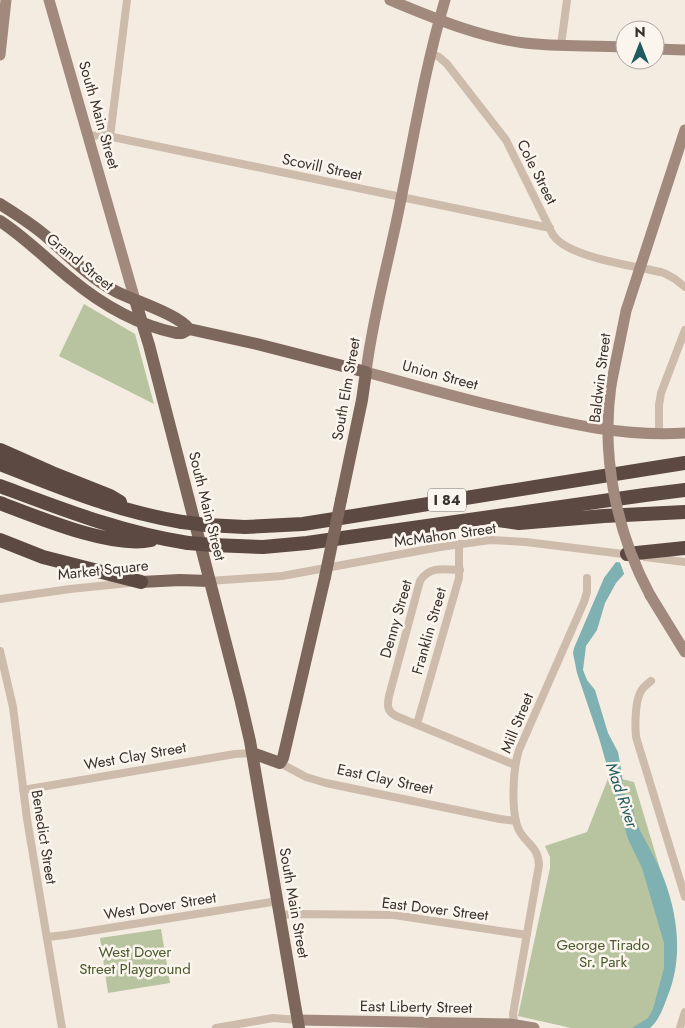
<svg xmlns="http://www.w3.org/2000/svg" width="685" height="1028" viewBox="0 0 685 1028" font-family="Jost,sans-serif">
<rect width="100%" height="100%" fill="#f4ebe1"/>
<path fill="#b8c4a0" d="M84,304L135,334L154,404L59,356Z
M609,776L634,782L666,889L675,944L649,1028H571L518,1016L550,868V857L545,846L587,832Z
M161,929L170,983L108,993L100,938Z"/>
<path fill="#7fb0b2" d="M616,562L633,564L616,583L605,603L597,630L586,646L583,670L587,680L595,690L608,733L618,752L622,774L623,793L631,799C634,806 633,814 636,821C644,841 657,859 664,879C678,916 683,958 668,995C663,1008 660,1019 650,1028H632L648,1018L653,1009L664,968V943L642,868L628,839L599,738L577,673L573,653L574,648L604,578Z"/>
<path fill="#f4ebe1" d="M619,560L634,562L635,566L625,576Z"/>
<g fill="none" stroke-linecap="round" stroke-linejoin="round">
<path stroke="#cdbbac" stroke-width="8" d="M561,45L567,0
M430,53L439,57L447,64L506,140L553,235C568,258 637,266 664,273L675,279L685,287
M89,136L103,135L550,228
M110,137L127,0
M659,433V405L661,393L685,330
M645,557L685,562
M460,570C444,569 429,566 420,581L389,696C387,706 387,711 396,716L515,765
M209,581L282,576L440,547L490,540L526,542L631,555
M0,599L70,589L129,583
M0,651L13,707L27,819L62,1028
M651,681C647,684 642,688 640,693C635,703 635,726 636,737L685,897
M417,724L459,578V544
M280,763L306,777L326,783L500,819L516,821
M23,790L235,754L252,753
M280,915L293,914L394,915L527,935
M47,937L65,935L278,901
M216,1028L273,1018L298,1020
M515,1028L513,1014L539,865C538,847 528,845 520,832C510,815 513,768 519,750L584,602L587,592V578
M680,1028L685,1012"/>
<path stroke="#a18a7d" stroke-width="11" d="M49,0L135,300
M390,0C434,18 478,37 525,43C558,47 592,45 625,47
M445,0C425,67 414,136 400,204C389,260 373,315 366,372C414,385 462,399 511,410C568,424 626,437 685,433
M655,49L685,50
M0,55L6,0
M611,385L626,311L685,130
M650,595L685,652
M298,1020L510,1024L534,1028"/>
<path stroke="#7d675c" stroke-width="12" d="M0,204C16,214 32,224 47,237C69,256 89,277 115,291C134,301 178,314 189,329
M0,221C26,238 47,260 71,279C101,304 138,325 176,333H182L189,329L257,344L366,372L362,400L341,500
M135,300L149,345L240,698L250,741L299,1028
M141,582L180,580L209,581
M252,753L280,763L283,758L325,577"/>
<path stroke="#5c4a42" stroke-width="14" d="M0,450L52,473L110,496L120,502
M0,464C61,488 116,511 182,522
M0,486C62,509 122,533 188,543
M0,503C37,517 113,549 151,540
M498,520L519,523L604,516L685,512
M207,525L245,527L303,524L685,463
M0,540L43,557L141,582
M213,545L263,547L307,543L645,495L685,490
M627,554L685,548"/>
<path stroke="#a18a7d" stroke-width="11" d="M611,385C601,456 616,532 650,595"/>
<path stroke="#7d675c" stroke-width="12" d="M325,577L341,500"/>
<path stroke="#5c4a42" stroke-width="14" d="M182,522L207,525
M188,543L213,545"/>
</g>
<g text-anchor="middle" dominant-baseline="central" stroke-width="5" stroke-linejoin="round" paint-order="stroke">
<rect fill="#fbf5ee" stroke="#756b66" stroke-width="1" x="428" y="488.5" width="38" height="23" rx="4"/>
<g font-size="14" font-weight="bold" fill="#3b302b">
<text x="447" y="500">I 84</text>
</g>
<g font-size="15" fill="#3b302b" stroke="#fbf5ee">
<text transform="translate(99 115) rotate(74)">South Main Street</text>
<text transform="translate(322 167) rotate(12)">Scovill Street</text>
<text transform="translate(537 172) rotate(63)">Cole Street</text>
<text transform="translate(80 262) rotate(39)">Grand Street</text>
<text transform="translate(440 375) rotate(15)">Union Street</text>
<text transform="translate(600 378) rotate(-83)">Baldwin Street</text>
<text transform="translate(346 389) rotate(-80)">South Elm Street</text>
<text transform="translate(207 506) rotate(76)">South Main Street</text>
<text transform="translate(445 535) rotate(-8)">McMahon Street</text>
<text transform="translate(103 570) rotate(-6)">Market Square</text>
<text transform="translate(396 619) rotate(-74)">Denny Street</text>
<text transform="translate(429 631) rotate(-74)">Franklin Street</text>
<text transform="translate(517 723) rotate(-68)">Mill Street</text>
<text transform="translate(135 756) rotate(-10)">West Clay Street</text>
<text transform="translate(385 779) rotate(12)">East Clay Street</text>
<text transform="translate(44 837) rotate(81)">Benedict Street</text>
<text transform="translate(294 903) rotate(80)">South Main Street</text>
<text transform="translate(160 906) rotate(-9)">West Dover Street</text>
<text transform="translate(435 909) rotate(7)">East Dover Street</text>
<text transform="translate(416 1007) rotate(1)">East Liberty Street</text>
</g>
<g font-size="15" fill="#4a5a2e" stroke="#fbf5ee">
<text x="603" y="945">George Tirado<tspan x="603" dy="17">Sr. Park</tspan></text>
<text x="135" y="952">West Dover<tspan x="135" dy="17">Street Playground</tspan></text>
</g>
<g font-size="16" font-style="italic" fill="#1f5a5e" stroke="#fbf5ee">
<text transform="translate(622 795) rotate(71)">Mad River</text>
</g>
</g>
<g transform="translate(640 45)"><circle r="24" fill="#fbf5ee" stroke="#aea6a0"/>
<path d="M0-4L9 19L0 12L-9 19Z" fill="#1f5a5e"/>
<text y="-8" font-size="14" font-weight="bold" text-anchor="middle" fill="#3b302b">N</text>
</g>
</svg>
